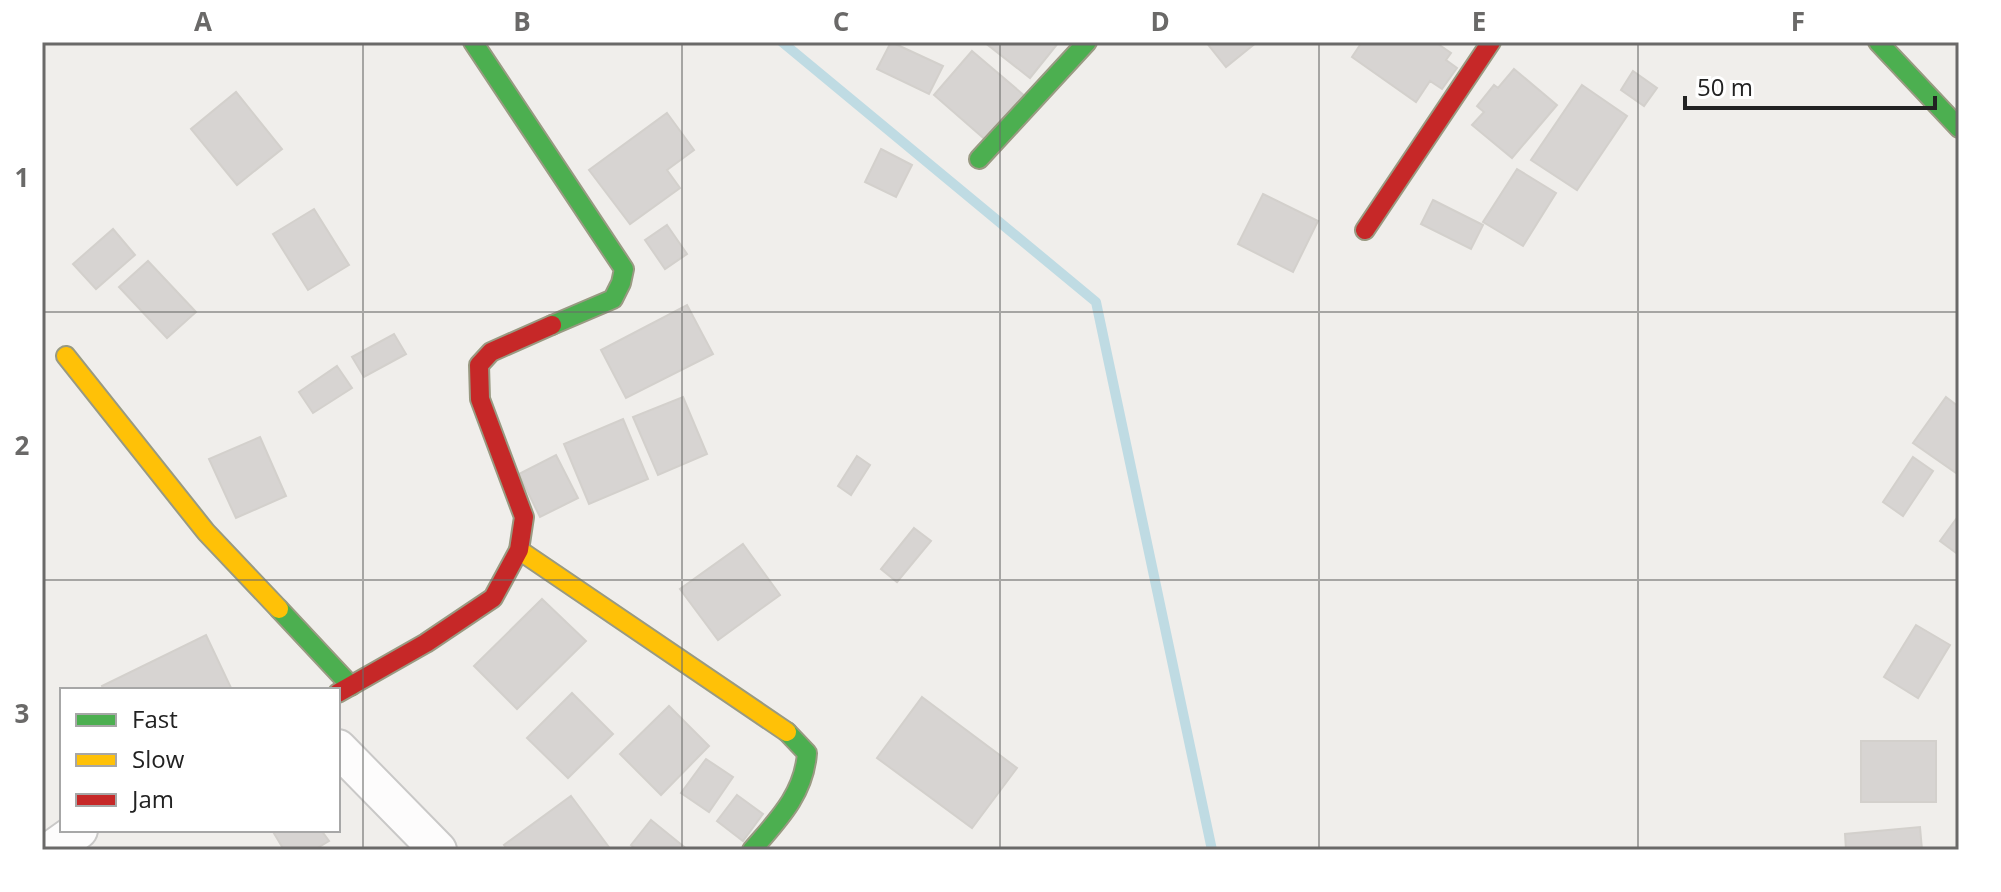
<svg xmlns="http://www.w3.org/2000/svg" width="2001" height="892" viewBox="0 0 2001 892" font-family="'Open Sans',sans-serif">
<rect width="100%" height="100%" fill="#f0eeeb"/>
<g fill="none" stroke-linecap="round" stroke-linejoin="round">
<path stroke="#bfdbe3" stroke-width="10" d="M782,42L1096,302L1212,850"/>
</g>
<path fill="#d7d4d2" stroke="#d3d0cc" stroke-width="2" d="M891,42L943,66L929,94L877,69Z
M984,42H1059L1030,78Z
M1206,42H1257L1226,67Z
M1362,42H1435L1451,53L1446,60L1457,68L1442,89L1430,81L1416,102L1352,57Z
M972,51L1026,97L988,142L934,95Z
M1514,69L1557,105L1512,158L1472,125L1484,112L1477,106L1494,85L1498,88Z
M1633,71L1657,88L1644,106L1621,90Z
M1582,85L1627,116L1577,190L1531,160Z
M236,92L282,149L237,185L191,129Z
M667,113L694,150L667,170L680,188L630,224L589,170Z
M881,149L912,165L896,197L865,182Z
M1517,169L1556,193L1523,246L1483,222Z
M1263,194L1318,221L1293,272L1238,244Z
M1433,200L1483,225L1471,249L1421,224Z
M314,209L349,265L308,290L273,234Z
M667,225L687,254L665,269L645,240Z
M113,229L135,255L96,289L73,264Z
M148,261L196,312L167,338L119,287Z
M687,305L713,354L626,398L601,350Z
M394,334L406,354L364,377L352,357Z
M337,366L352,388L313,413L299,392Z
M683,397L707,454L658,475L633,417Z
M1946,397L1959,407V475L1913,443Z
M623,419L648,479L589,504L564,444Z
M260,437L286,496L236,518L209,459Z
M556,455L578,498L540,517L519,474Z
M857,456L870,465L851,495L838,486Z
M1913,457L1933,471L1903,516L1883,502Z
M1959,515V555L1940,541Z
M914,528L931,541L897,582L881,569Z
M743,544L780,595L718,640L680,589Z
M542,599L586,641L517,709L474,666Z
M1916,625L1950,645L1918,698L1884,677Z
M206,635L232,690H104L102,686Z
M572,693L613,734L568,778L527,738Z
M922,697L1017,768L972,828L877,758Z
M669,706L709,746L661,795L620,754Z
M1861,741H1936V802H1861Z
M706,759L733,777L709,812L681,793Z
M737,795L763,814L743,841L717,821Z
M571,796L611,850H508L504,845Z
M651,820L688,850H637L631,845Z
M1920,827L1922,850H1846L1845,834Z
M272,830H321L329,841L314,850H284Z"/>
<g fill="none" stroke-linecap="round" stroke-linejoin="round">
<defs>
<path id="street" d="M338,748L438,850
M51,850L79,830"/>
<path id="fast" d="M473,42L624,269L621,283L613,299L552,325
M1878,42L1959,128
M979,159L1087,42
M279,609L351,686
M752,850C778,820 804,794 807,753L787,732"/>
<path id="slow" d="M66,356L206,532L279,609
M519,550L787,732"/>
<path id="jam" d="M1365,230L1491,42
M338,693L426,643L493,598L519,550L524,517L480,399L479,365L491,352L552,325"/>
</defs>
<use href="#street" stroke="#c9c8c7" stroke-width="40"/>
<use href="#fast" stroke="#999a82" stroke-width="22"/>
<use href="#slow" stroke="#999a82" stroke-width="22"/>
<use href="#jam" stroke="#999a82" stroke-width="22"/>
<use href="#street" stroke="#fdfcfc" stroke-width="36"/>
<use href="#fast" stroke="#4caf50" stroke-width="18"/>
<use href="#slow" stroke="#ffc107" stroke-width="18"/>
<use href="#jam" stroke="#c62828" stroke-width="18"/>
</g>
<path fill="none" stroke="#6a6968" stroke-width="2" stroke-opacity="0.55" d="M363,42V850M682,42V850M1000,42V850M1319,42V850M1638,42V850M42,312H1959M42,580H1959"/>
<rect width="2001" height="892" fill="none" stroke="#ffffff" stroke-width="88"/>
<rect x="60" y="688" width="280" height="144" fill="#ffffff" stroke="#a7a7a7" stroke-width="2"/>
<rect x="76" y="714" width="40" height="12" fill="#4caf50" stroke="#a7a7a7" stroke-width="2"/>
<text x="132" y="728" font-size="24" fill="#222222">Fast</text>
<rect x="76" y="754" width="40" height="12" fill="#ffc107" stroke="#a7a7a7" stroke-width="2"/>
<text x="132" y="768" font-size="24" fill="#222222">Slow</text>
<rect x="76" y="794" width="40" height="12" fill="#c62828" stroke="#a7a7a7" stroke-width="2"/>
<text x="132" y="808" font-size="24" fill="#222222">Jam</text>
<path d="M1685 96v12h250v-12" fill="none" stroke="#222222" stroke-width="4"/>
<text x="1697" y="96" font-size="24" fill="#222222" stroke="#ffffff" stroke-width="6" paint-order="stroke">50 m</text>
<rect x="44" y="44" width="1913" height="804" fill="none" stroke="#6a6968" stroke-width="3"/>
<g font-size="26" text-anchor="middle" font-weight="bold" fill="#6a6968">
<text x="203" y="31">A</text>
<text x="522" y="31">B</text>
<text x="841" y="31">C</text>
<text x="1160" y="31">D</text>
<text x="1479" y="31">E</text>
<text x="1798" y="31">F</text>
<text x="22" y="187">1</text>
<text x="22" y="455">2</text>
<text x="22" y="723">3</text>
</g>
</svg>
